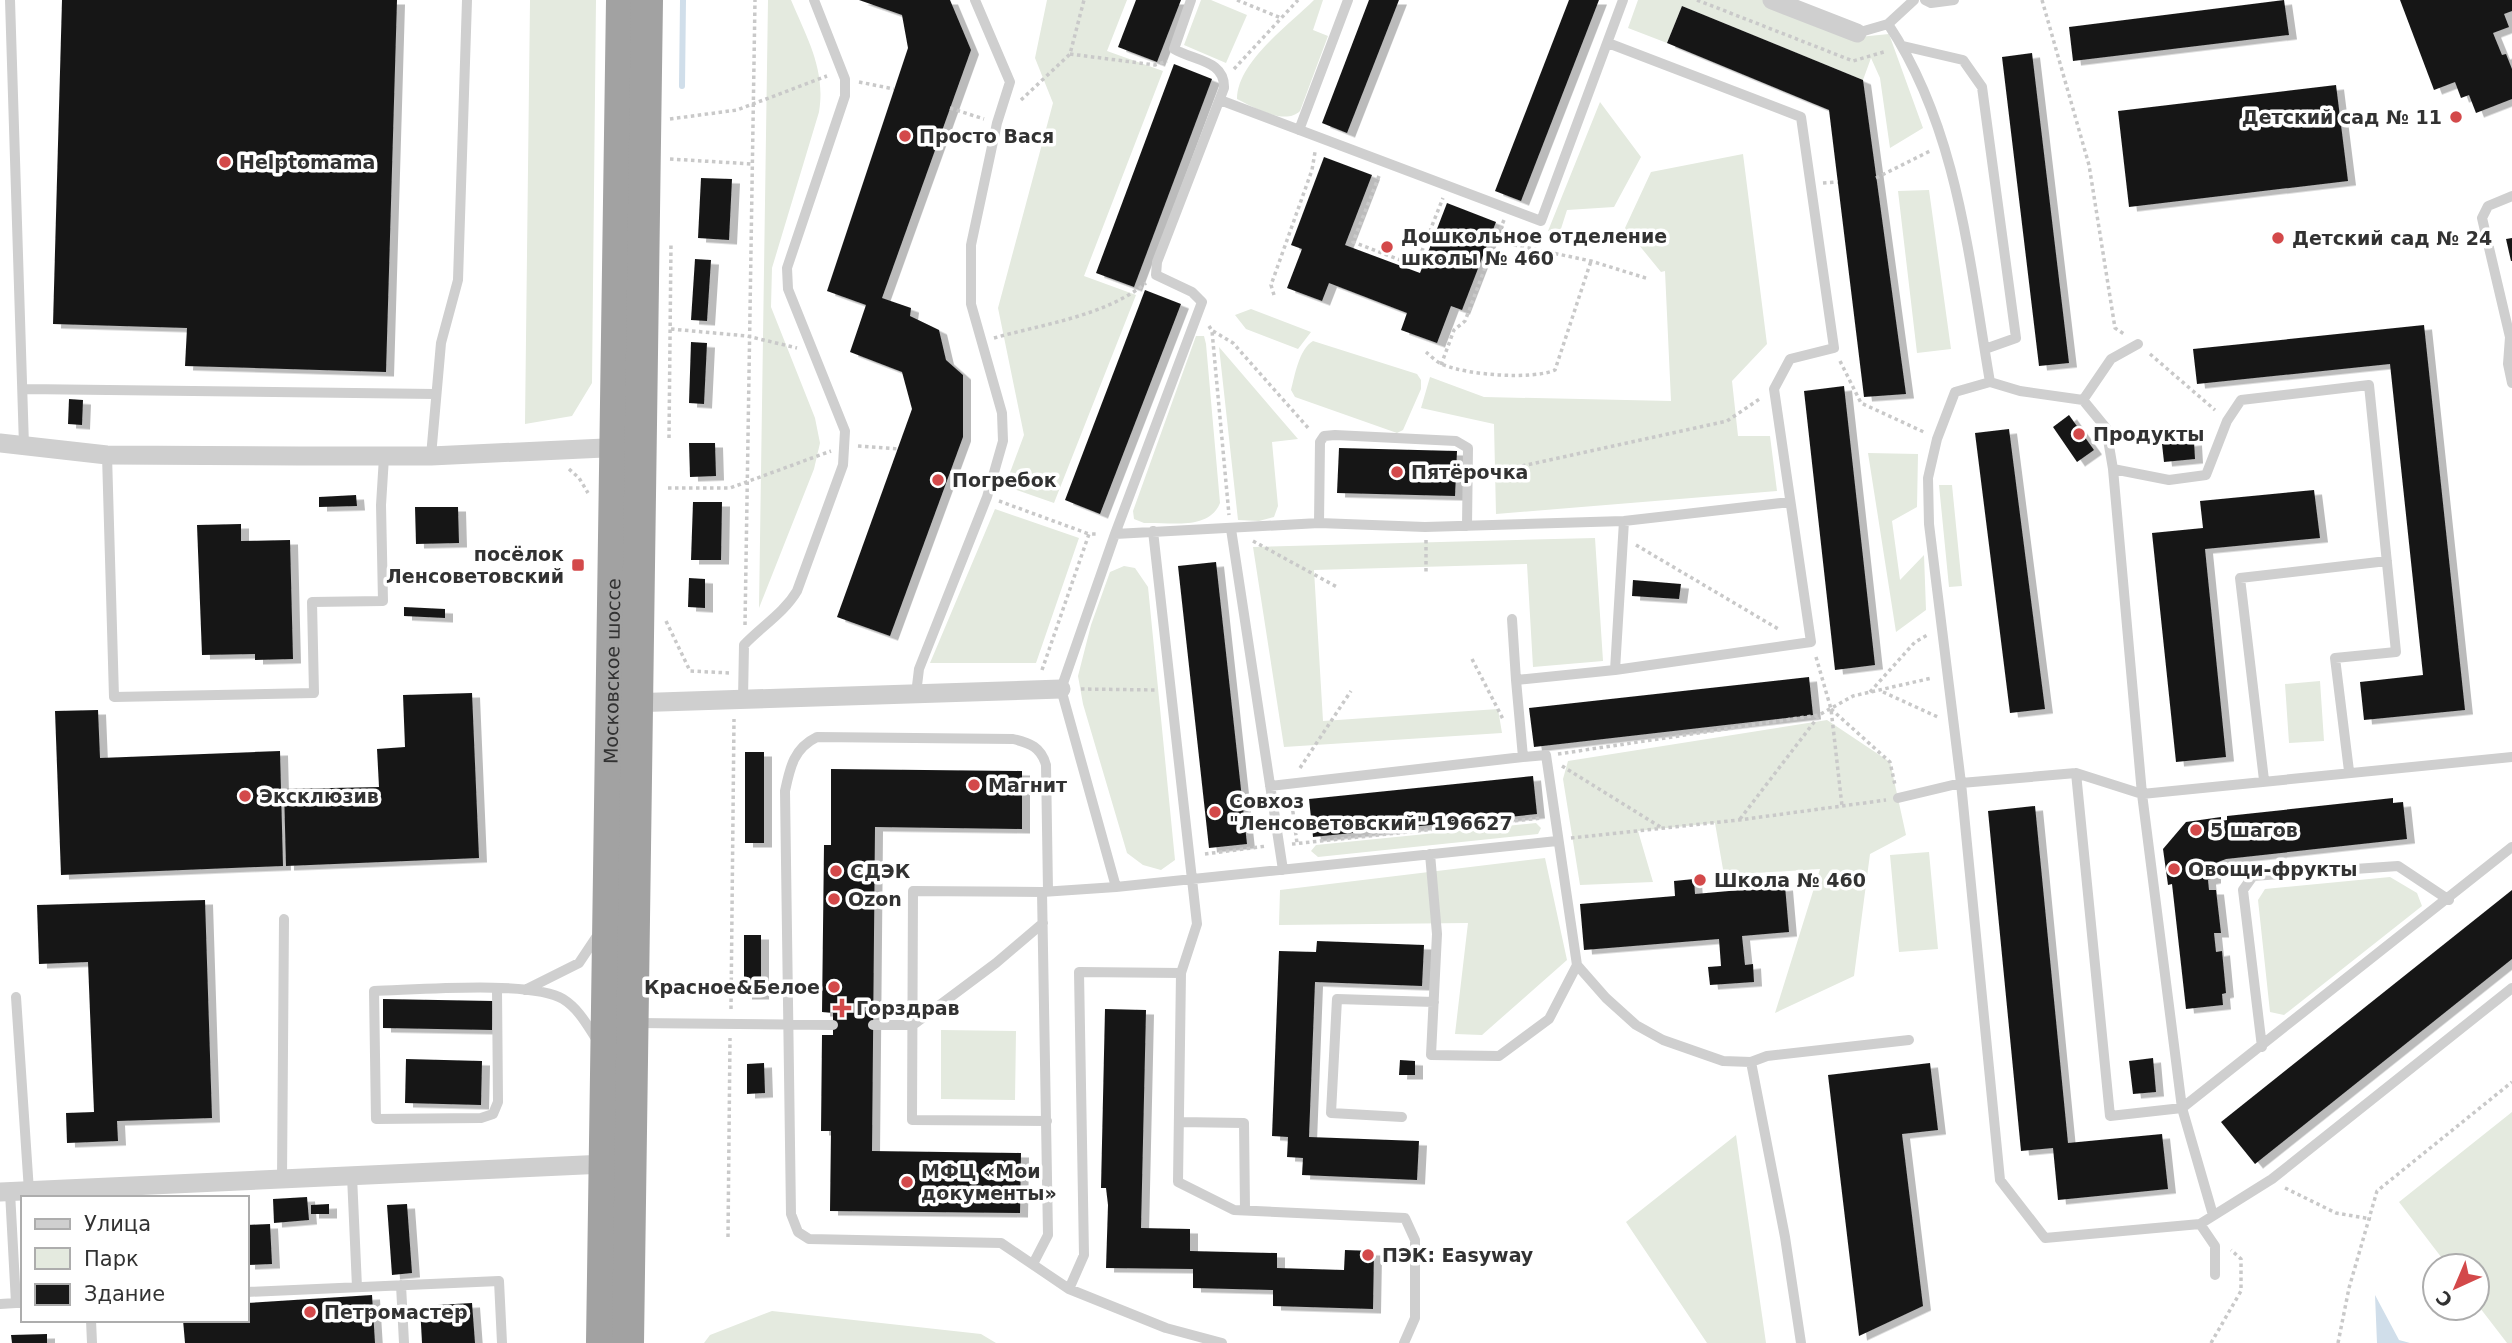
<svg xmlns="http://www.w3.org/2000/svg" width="2512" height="1343" viewBox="0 0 2512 1343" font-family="'DejaVu Sans',sans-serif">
<defs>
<filter id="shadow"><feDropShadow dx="8" dy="4.5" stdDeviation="0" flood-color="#0004"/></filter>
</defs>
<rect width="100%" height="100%" fill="#fff"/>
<path fill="#e4eadf" d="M530,0H596L592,383L572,416L525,424Z
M768,0H791C807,38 826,70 819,112L772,268L771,307L815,418L820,443L814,469L759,608Z
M1047,0H1127L1107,51L1163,71L1084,276L1136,295L1054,503L1005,486L1024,435L998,308L1053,103L1035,58Z
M1201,0H1211L1247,15L1226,63L1184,45Z
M1314,0H1323L1313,30L1328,36L1300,111C1285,126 1253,107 1237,99C1237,62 1289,25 1314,0Z
M1638,0H1763L1859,37L1889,34L1923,128L1890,148L1880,78L1871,58L1863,80L1682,6L1667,43L1628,28Z
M1600,102L1641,157L1614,207L1567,210L1559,235L1548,231Z
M1743,154L1767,344L1732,381L1738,436H1770L1777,491L1496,514L1494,424L1421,408L1430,377L1484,397L1671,401L1665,271L1661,272L1625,228L1651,172Z
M1929,190L1951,349L1917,353L1898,191Z
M1251,309L1311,332L1298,349L1246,329L1235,315Z
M1196,336H1204L1206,344L1220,503C1209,531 1169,522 1144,523L1134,519L1133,511Z
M1313,341L1417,374L1421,380V389L1403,430L1397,433L1295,397L1291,390C1295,375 1299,349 1313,341Z
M1219,347L1298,439L1272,442L1278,506L1274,517L1259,521L1238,520Z
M1868,453L1918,454L1917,507L1892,521L1900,580L1924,555L1926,610L1896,632Z
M1939,485H1952L1962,586L1949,587Z
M995,509L1079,538L1036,663H930Z
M1595,538L1603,661L1533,667L1527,564L1314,570L1323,721L1498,709L1502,733L1284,747L1253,547Z
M1124,566L1135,568L1148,587L1175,860L1161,870L1143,865L1127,853L1083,704L1078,676L1091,625L1110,572Z
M2320,681L2324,741L2289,743L2285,684Z
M1827,720L1890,762L1906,835L1870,854L1854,976L1775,1013L1820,869L1724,875L1715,823L1638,831L1653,882L1580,885L1563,779L1568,761Z
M1536,823L1541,828L1538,834L1318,857L1311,851L1316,845Z
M1929,852L1938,949L1899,952L1890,855Z
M1545,858L1567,960L1482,1035L1455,1034L1468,923L1279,925L1280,890Z
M2390,877L2417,893L2422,906L2284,1015L2270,1012L2258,900L2265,889Z
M941,1030L1016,1031L1015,1100L941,1099Z
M2512,1112V1343H2507L2477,1304V1266H2448L2399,1202Z
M1736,1135L1766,1343H1707L1626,1222Z
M772,1311L981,1334L996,1343H704L710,1335Z"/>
<path fill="#d0deea" d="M2375,1295L2399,1340L2410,1343H2377Z"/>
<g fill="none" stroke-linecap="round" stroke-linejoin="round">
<path stroke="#d0deea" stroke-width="6" d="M682,86L683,0"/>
</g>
<path fill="#191919" filter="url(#shadow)" d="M62,0H397L386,372L185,366L187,328L53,324Z
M859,0H950L971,50L882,298L911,308L910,316L939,330L946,360L963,375V437L890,636L837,617L912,409L902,372L850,352L866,305L827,291L908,48L902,15Z
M1136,0H1181L1157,62L1118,47Z
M1369,0H1399L1347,133L1322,123Z
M1569,0H1599L1521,201L1495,191Z
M2284,0L2289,35L2073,61L2069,27Z
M2400,0H2512V11L2504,14L2509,27L2493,33L2502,55L2506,54L2512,69V99L2476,113L2469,95L2461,98L2455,82L2434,90Z
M1682,6L1863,80L1906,394L1864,397L1829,110L1667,43Z
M2032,53L2069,363L2039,366L2002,57Z
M1174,64L1212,79L1134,287L1096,273Z
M2336,85L2348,181L2129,207L2118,111Z
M1324,157L1372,175L1345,245L1420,273L1447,203L1496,222L1462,310L1451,306L1437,343L1401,330L1407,313L1329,283L1322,301L1287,288L1302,249L1291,245Z
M701,178L732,179L729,240L698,238Z
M2512,238V261H2511L2506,239Z
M695,259L711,260L707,321L691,320Z
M1145,290L1181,304L1100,514L1065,500Z
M2424,325L2465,710L2364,720L2360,682L2423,675L2390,364L2197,384L2193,349Z
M691,342L707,343L704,404L689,403Z
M1844,386L1875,665L1835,670L1804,391Z
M69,399L83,400L82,425L68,424Z
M2069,415L2094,450L2077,462L2053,427Z
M2009,429L2045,709L2010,713L1975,433Z
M2194,441L2195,459L2164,462L2162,444Z
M689,443H715L716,476L690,477Z
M1339,448L1457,451L1455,496L1337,493Z
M2314,490L2320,538L2205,549L2226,757L2176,762L2152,533L2203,528L2200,501Z
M356,495L357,506L319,507V497Z
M693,502H722L721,560H691Z
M415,507H458L459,543L416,544Z
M241,524V541L290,540L293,659L255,660V654L202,655L197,525Z
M1216,562L1247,844L1209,848L1178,566Z
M689,578L705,579V608L688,607Z
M1633,580L1681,584L1679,599L1632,596Z
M404,607L445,609V618L404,616Z
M1809,677L1813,715L1534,747L1529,708Z
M472,693L479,858L286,866L284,789L379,787L377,749L405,747L403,695Z
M98,710L100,758L280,751L283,866L61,875L55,711Z
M745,752H764V843H745Z
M831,769L1022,771V829L875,827L872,1151L1021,1153L1020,1213L830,1211L831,1131H821L822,1035H833V1013L822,1012L824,845H831Z
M1533,776L1537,814L1313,837L1309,799Z
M2393,798V803L2403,802L2407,839L2226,859L2213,864V879L2208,880L2209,890H2216L2221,933H2214L2216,952L2222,951L2226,993L2222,994L2223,1005L2186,1009L2172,884L2168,885L2163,849L2186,822L2221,817V821L2227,820V816Z
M2035,806L2068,1143L2162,1134L2168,1189L2058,1200L2053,1148L2021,1151L1988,811Z
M1694,879L1695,894L1785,886L1789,932L1742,936L1745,965L1753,964L1754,982L1710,985L1708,967L1721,966L1719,939L1584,950L1580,904L1675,896L1674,881Z
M2512,890V959L2255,1164L2221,1122Z
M205,900L212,1118L117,1121L118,1141L67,1143L66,1113L94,1112L88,962L39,964L37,905Z
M744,935H761V995H744Z
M1317,941L1424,945L1422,986L1315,982L1309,1137L1419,1141L1417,1180L1302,1175L1303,1158L1287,1157L1288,1137L1272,1136L1279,951L1316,952Z
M383,999L493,1001L492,1030L383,1028Z
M1105,1009L1146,1010L1141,1228L1190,1229V1251L1277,1253V1268L1344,1270L1345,1250L1374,1251L1373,1309L1273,1306V1290L1193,1288V1269L1106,1268L1108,1205L1106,1188H1101Z
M2153,1058L2156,1092L2133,1094L2129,1061Z
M406,1059L482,1061L481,1105L405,1103Z
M1400,1060L1415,1061V1075H1399Z
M764,1063L765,1093L747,1094V1064Z
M1930,1063L1938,1130L1902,1134L1923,1306L1859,1336L1828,1075Z
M307,1197L309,1220L274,1223L273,1199Z
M329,1204V1214H311V1205Z
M407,1204L412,1273L392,1275L387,1205Z
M270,1224L272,1264L247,1265V1225Z
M372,1295L375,1343H185L183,1320H247V1303Z
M472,1303L475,1343H422L420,1306Z
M47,1334V1343H12L11,1335Z"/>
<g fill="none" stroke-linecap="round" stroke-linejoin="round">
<path stroke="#c9c9c9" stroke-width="3.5" stroke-dasharray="3.5 3.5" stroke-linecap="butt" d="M1237,0L1281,18
M1697,0L1853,61L1887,51
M2042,0L2089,165L2115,328L2124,334
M1070,54L1155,65L1167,61
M1234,69L1298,0
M859,82L894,89
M1021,100L1070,54L1084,0
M950,108L984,119
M670,119L737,110L827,76
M670,159L752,164
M1379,176L1353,242L1416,266L1443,198
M1876,178L1930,151
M1823,183L1838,182
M1504,220L1495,241L1591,261L1649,279
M1274,295L1271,285L1312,170L1315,152
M1209,326L1212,331L1229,515
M671,329L747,336L797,348
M1213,331L1233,343L1310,430
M994,338C1044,324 1105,316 1146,283
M1426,352C1431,356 1437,363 1444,365C1468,375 1532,380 1555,370L1591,261
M2150,354L2215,410
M1840,361L1861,403L1926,433
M1441,365L1454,330L1465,321L1495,241
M669,438L671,243
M858,446L898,449
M569,469L579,478L588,493
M952,469L974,487
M1481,475L1727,421L1761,398
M668,488H730L831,451
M999,501L1089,534
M1426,540V573
M1253,541L1337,587
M1636,545L1780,630
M666,621L690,671L731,673
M745,625L755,0
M1816,657L1831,709L1842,806
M1472,659L1504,721
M1042,670L1089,534H1099
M1081,689L1157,690
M1870,692L1915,642L1929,634
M1883,692L1940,718
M1831,709L1890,762L1895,785
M1558,754L1819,715L1853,696L1932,678
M1562,766L1662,828
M1300,768L1351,691
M1291,797L1297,843
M1740,819L1818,717
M1571,838L1739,820L1886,800
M1292,844L1542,818
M1205,854L1267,846
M731,1009L734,719
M2285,1188L2336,1213L2371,1219
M728,1237L730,1038
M2211,1343L2241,1291V1259L2231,1250
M2338,1343L2349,1288L2377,1191L2512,1082"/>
<path stroke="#cfcfcf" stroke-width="10" d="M10,0L24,446
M1925,0L1931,3L1954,0
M1888,24C1958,129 1969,260 1990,382L1955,392L1937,439L1928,478L1929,524L1961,783L2000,1180L2045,1238L2200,1224L2272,1179L2512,988
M1857,33L1888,24L1914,0
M1608,43L1801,117L1834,348L1790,359L1774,389L1811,642L1615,670L1516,680L1523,757L1546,755L1577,965L1606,998L1636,1025L1663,1040L1723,1061L1751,1062L1785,1237L1801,1343
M1903,46L1963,60L1982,87L2016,338L1985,349
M1220,100L1541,221L1623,0
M1299,130L1348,0
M2512,196L2488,206L2482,218L2510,337L2508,364L2512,383
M1990,382L2020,391L2083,400L2106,428L2113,469L2142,794L2182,1108L2213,1215
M24,389L435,394
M2083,400L2111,359L2138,344
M107,455L114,697L314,693L312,602L383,601L381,505L384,457
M431,456L441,343L458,280L467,0
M2113,469L2169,480L2206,475L2227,421L2241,400L2369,385L2396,652L2335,658L2349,771
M1319,523L1320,442L1324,436L1335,435L1456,441L1468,448L1467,526
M1231,529L1283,870
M1115,534L1319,523L1425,527L1624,521L1790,502
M1512,619L1516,680
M1615,670L1624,521
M916,694L919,669L987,497L1003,441L1002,413L971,304V245L997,123L1010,82L975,0
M743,699L744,645C762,626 784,613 797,591L843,465L845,431L788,289L787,268L845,96V79L814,0
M2076,773L2110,1116L2182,1108L2512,847
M2264,780L2240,578L2387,561
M1270,786L1523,757
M1898,798L1961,783L2076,773L2142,794L2512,757
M1430,854L1437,934L1431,1055L1499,1056L1549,1019L1577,965
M1116,887L1061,689L1115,534L1202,302L1192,292L1156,275L1157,262L1224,88C1225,60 1194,61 1174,49L1191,0
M1048,891L1046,765C1041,747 1030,743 1013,739L817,737C794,748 790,767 785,791L791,1214L798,1232L809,1239L1001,1243L1069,1289L1166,1328L1222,1343
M1181,973L1178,1182L1234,1210L1405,1218L1415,1240V1318L1404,1343
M497,990L498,1102L493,1114L481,1118L376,1119L374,991C415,990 532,980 563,999C579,1009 587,1025 597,1040
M525,990L579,963L599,933
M16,997L29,1191
M637,1023L833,1025
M873,1025H913L996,963L1043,923
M2262,1047L2243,890L2253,876L2398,866L2449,900
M1751,1062L1767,1056L1909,1040
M1402,1117L1331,1113L1337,999L1434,1002
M1047,1121L912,1120L913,891L1042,892L1116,887L1557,841
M1179,1122L1244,1123L1245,1210
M352,1176L357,1287
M282,1179L284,919
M10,1192L16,1303H23
M2200,1224L2215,1246V1275
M1033,1264L1048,1235L1042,892
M401,1285L404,1343
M1069,1289L1084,1255L1079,972L1181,973L1197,924L1153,531
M247,1292L499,1281L502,1343
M0,1304L16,1303
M91,1320L92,1343"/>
<path stroke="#cfcfcf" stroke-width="19" d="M1772,0L1857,33
M0,443L107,455L299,456H431L626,447
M629,703L1061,689
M0,1192L605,1164"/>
<g stroke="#a2a2a2" stroke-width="32">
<path id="s1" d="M602,1343L622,0"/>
<path d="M628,1343L647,0"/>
</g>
</g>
<g fill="#d3494a" stroke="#fff" stroke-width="2.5">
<circle cx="2456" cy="117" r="7"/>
<circle cx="905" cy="136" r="7"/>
<circle cx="225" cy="162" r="7"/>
<circle cx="2278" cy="238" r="7"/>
<circle cx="1387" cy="247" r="7"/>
<circle cx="2079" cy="434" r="7"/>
<circle cx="1397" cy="472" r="7"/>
<circle cx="938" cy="480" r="7"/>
<rect x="571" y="558" width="14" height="14" rx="3.5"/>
<circle cx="974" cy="785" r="7"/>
<circle cx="245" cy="796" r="7"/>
<circle cx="1215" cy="812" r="7"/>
<circle cx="2196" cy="830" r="7"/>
<circle cx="2174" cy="869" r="7"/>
<circle cx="836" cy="871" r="7"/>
<circle cx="1700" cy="880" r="7"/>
<circle cx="834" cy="899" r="7"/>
<circle cx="834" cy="987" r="7"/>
<path d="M838.5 997.5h7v7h7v7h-7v7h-7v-7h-7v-7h7z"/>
<circle cx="907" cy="1182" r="7"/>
<circle cx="1368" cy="1255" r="7"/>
<circle cx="310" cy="1312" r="7"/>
</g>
<g text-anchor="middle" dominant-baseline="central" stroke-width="7" stroke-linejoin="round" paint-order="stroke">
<g font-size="19" font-weight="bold" fill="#323232" stroke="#fff" text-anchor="start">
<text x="2442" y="117" text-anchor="end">Детский сад № 11</text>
<text x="919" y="136">Просто Вася</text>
<text x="239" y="162">Helptomama</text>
<text x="1401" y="236">Дошкольное отделение<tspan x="1401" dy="22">школы № 460</tspan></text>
<text x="2292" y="238">Детский сад № 24</text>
<text x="2093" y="434">Продукты</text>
<text x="1411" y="472">Пятёрочка</text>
<text x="952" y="480">Погребок</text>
<text x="564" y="554" text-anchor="end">посёлок<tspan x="564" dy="22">Ленсоветовский</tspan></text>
<text x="988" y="785">Магнит</text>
<text x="259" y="796">Эксклюзив</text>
<text x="1229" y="801">Совхоз<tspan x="1229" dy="22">"Ленсоветовский" 196627</tspan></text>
<text x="2210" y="830">5 шагов</text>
<text x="2188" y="869">Овощи-фрукты</text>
<text x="850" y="871">СДЭК</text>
<text x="1714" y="880">Школа № 460</text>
<text x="848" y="899">Ozon</text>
<text x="820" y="987" text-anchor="end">Красное&amp;Белое</text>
<text x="856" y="1008">Горздрав</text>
<text x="921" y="1171">МФЦ «Мои<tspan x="921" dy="22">документы»</tspan></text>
<text x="1382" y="1255">ПЭК: Easyway</text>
<text x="324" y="1312">Петромастер</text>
</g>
<g font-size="19" fill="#323232" stroke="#fff">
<text stroke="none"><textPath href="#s1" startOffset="672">Московское шоссе</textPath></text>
</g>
</g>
<rect x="21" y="1196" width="228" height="126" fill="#ffffff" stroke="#adadad" stroke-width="2"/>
<rect x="35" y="1219" width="35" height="10" fill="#cfcfcf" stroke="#adadad" stroke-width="2"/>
<text x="84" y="1231" font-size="21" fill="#323232">Улица</text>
<rect x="35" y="1248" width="35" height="21" fill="#e4eadf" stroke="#adadad" stroke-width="2"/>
<text x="84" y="1266" font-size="21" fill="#323232">Парк</text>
<rect x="35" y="1284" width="35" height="21" fill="#191919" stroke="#adadad" stroke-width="2"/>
<text x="84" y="1301" font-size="21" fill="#323232">Здание</text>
<g transform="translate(2456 1287) rotate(224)"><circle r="33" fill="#ffffff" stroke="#adadad" stroke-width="2"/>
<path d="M0-5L12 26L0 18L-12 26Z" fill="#d3494a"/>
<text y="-10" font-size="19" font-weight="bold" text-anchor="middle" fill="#323232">С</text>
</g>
</svg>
